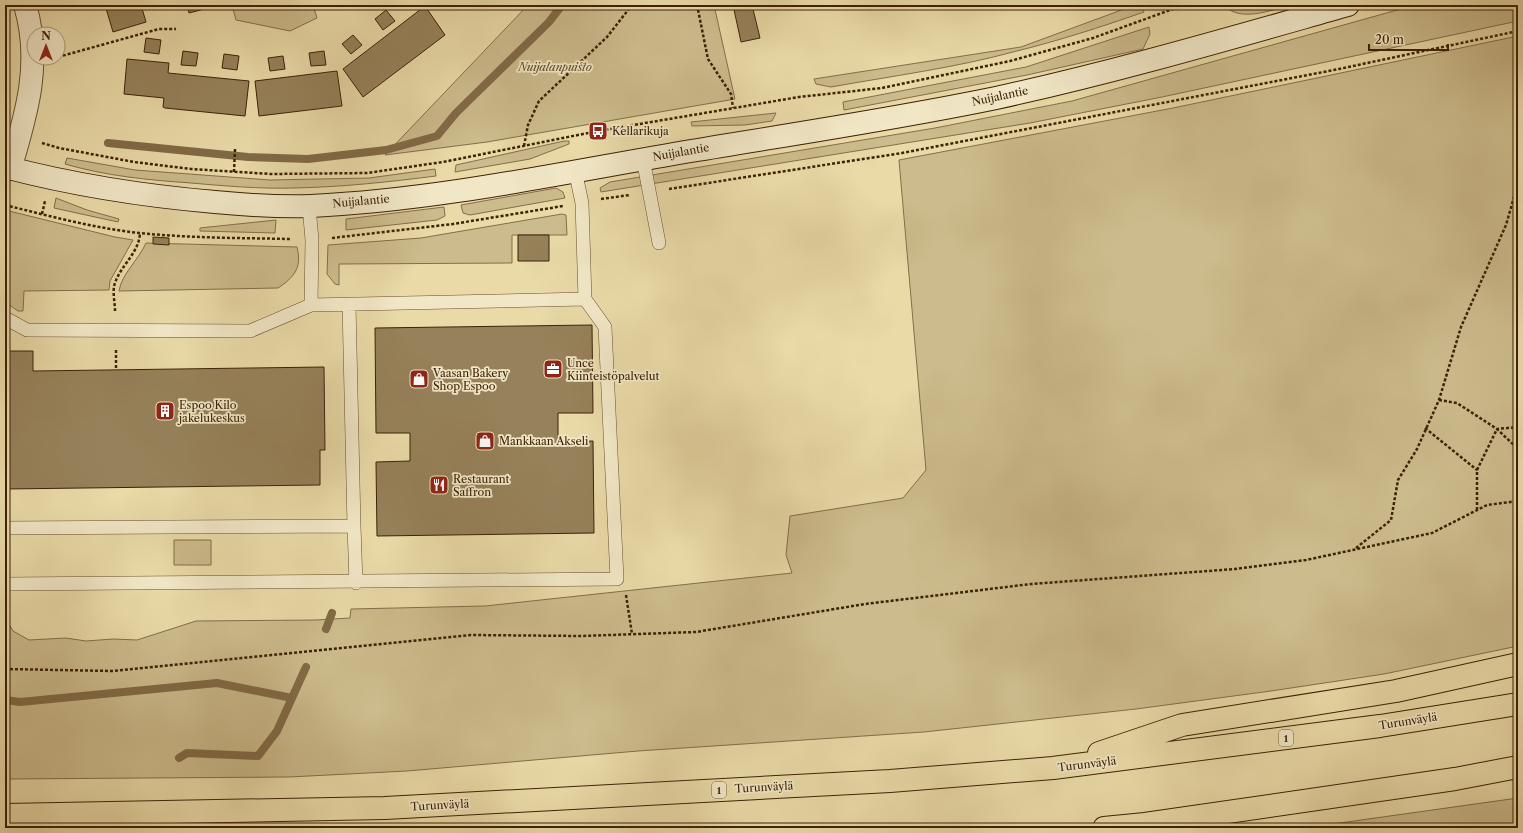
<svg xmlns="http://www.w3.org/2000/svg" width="1523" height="833" viewBox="0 0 1523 833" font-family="'Libre Caslon Text',serif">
<rect width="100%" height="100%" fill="#e9daa7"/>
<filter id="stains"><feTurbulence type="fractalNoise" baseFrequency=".005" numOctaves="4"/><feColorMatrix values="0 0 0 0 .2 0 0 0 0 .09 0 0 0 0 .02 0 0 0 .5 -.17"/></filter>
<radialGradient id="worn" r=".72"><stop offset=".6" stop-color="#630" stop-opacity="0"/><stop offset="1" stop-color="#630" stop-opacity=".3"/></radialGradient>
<path fill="#ccbb8c" stroke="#846e49" d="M232,5H313L317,18L290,31L236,20Z
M528,5H714L735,99L487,142L385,155Z
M1135,5H1142L1144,12C1101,27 1058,41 1013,52C954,68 892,76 831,87L816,84L814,79L1021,47Z
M1224,5H1290C1272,10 1239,23 1224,5Z
M1415,5H1518V21L1162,97L1030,123L601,192L600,188L610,182L935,128L1072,101Z
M1149,27L1150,34L1143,49L1027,75L844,110L843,102L1026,67Z
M1518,36V646L1384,674L1271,691L1136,709L924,732L638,751L407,771L289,777L5,779V621L8,622L13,631L29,640L66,638L86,641L113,639L137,640L196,621L316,620L350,618L351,609L485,606L792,573L786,555L790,516L903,498L926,470L899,160L1173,108Z
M776,113L772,121L745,125L692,126L691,122Z
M564,141H569V144L530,159L455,172L456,165Z
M67,158L135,170L270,180L369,178L435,169L436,176C389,182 342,187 294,188C260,189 225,186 191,183C148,180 106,176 65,164Z
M556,188L563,192L565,198L470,215L463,213L461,205Z
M56,198L87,210L119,219L118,222L54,208Z
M444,207L445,216L437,220L346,230V219Z
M5,210L115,237L133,240L110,281L109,290L24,291L23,311H18L5,302Z
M562,214L566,215L567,235H512V263L339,264V285L335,284L327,274L328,245L421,238Z
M276,220L275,233L200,231V228Z
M146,243L297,247C302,267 295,277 278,288L119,291C121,275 139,259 146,243Z
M174,540H211V565H174Z
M1518,798V828H1304Z"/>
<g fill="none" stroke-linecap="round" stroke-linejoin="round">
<path stroke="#816a46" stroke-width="8" d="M108,143L248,157L308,159L386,150L437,136L456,113L549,22L562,5
M326,629L332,613
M5,700L20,702L217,683L292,698
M179,758L187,753L258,756L277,731L306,667"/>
</g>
<path fill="#96815a" stroke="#3d2106" d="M105,5H141L146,22L113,32Z
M187,5H220L189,13Z
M408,5H419L413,10Z
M480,5H496L481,9Z
M733,5H752L760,38L741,42Z
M425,6L445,35L363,97L343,69Z
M386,10L395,21L383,30L375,19Z
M353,35L362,45L351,54L342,44Z
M146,38L161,40L159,54L144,52Z
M183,51L198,53L196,66L181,65Z
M324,51L326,65L311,66L309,53Z
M224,54L239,56L237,70L222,68Z
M283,56L285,69L270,71L268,58Z
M127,59L169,63L168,73L249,81L245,116L165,108L163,107L164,98L124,94Z
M337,71L342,106L259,116L255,81Z
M518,235H549V261H518Z
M153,237L169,238V245L153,244Z
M592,325L593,413H558V442L593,441L594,533L377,536L376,462L410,461V433H376L375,328Z
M5,351H33V371L324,367L325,450H320V485L5,489Z"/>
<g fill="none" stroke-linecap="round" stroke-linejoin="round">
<defs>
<path id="lane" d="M643,159L659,243
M309,206L312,240L311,305
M349,304L354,526
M5,318L27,330L250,331L311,305L585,299L582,203L575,170
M5,528L354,526L356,583
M5,584L617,579L605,327L585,299"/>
<path id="street" d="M10,169C27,113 42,62 25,5"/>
<path id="secondary" d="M5,167C74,185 144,196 215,202C246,205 279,207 311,206C439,200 566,172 691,151C793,134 895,119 996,98C1115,72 1231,38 1348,5"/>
<path id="highway" d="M1099,753L1182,725L1396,691L1518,664
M5,815L385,808L890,781L1053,768L1380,726L1518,704
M1104,828L1145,824L1455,779L1518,767"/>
</defs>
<use href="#lane" stroke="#684f2e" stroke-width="14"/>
<use href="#street" stroke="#684f2e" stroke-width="24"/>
<use href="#secondary" stroke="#3d2106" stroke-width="24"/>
<use href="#highway" stroke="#3d2106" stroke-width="24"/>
<path stroke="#3d2106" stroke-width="2.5" stroke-dasharray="3 2" stroke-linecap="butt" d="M697,5L708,59L731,94L733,108
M58,57L159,29H176
M42,143L59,148L134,162L191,169L271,174L367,173L443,162L598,131L799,97L882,88L1010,61L1093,38L1184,5
M524,146L528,125L539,101L607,37L632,5
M234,172L235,149
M669,189L902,153L1339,69L1518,31
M601,199L630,195
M5,205C49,216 94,228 139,233C190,238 241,238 291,239
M42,214L45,201
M332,238L453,224L563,206
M115,311C115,303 112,290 115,283C121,265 139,253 140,233
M116,350V370
M1439,400L1457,403L1497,429L1518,427
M1425,428L1477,470
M1477,510V470L1497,429L1518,449
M1356,548L1391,520L1398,480L1417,449L1439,400L1461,327L1506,225L1518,183
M626,595L632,634
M5,669L113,671L471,635L581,636L696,632L865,604L1031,584L1235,569L1306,560L1432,533L1487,505L1518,501"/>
<use href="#lane" stroke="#f1e7c6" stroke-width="13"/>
<use href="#street" stroke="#f1e7c6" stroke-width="22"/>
<use href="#secondary" stroke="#f1e7c6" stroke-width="22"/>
<use href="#highway" stroke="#e9daa7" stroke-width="22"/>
</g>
<defs>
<symbol id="bus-square" viewBox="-11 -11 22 22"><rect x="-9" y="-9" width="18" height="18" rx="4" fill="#8f2418" stroke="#f1e7c6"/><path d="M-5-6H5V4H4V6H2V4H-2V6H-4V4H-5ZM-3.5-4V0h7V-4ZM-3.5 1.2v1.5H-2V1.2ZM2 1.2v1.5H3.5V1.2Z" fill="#fff"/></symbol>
<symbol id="office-square" viewBox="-11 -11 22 22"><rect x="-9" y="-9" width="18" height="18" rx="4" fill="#8f2418" stroke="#f1e7c6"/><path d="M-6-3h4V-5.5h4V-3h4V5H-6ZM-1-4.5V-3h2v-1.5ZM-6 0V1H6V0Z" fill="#fff"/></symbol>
<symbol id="shop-square" viewBox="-11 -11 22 22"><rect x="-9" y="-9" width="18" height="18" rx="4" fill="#8f2418" stroke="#f1e7c6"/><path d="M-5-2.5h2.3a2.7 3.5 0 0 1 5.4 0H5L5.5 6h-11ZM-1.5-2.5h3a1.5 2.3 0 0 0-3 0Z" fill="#fff"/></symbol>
<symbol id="building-square" viewBox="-11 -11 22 22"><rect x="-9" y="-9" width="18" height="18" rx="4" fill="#8f2418" stroke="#f1e7c6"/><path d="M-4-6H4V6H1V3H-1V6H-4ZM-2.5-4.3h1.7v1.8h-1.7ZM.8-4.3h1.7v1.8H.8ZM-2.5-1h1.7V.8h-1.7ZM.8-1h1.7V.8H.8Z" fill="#fff"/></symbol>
<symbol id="restaurant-square" viewBox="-11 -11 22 22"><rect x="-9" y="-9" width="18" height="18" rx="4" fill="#8f2418" stroke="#f1e7c6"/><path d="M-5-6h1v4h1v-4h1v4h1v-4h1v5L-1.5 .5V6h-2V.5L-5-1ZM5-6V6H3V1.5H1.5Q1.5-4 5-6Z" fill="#fff"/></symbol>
</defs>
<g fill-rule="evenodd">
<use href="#bus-square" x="587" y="120" width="22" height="22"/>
<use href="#office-square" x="542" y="358" width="22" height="22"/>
<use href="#shop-square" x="408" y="368" width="22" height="22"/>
<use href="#building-square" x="154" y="400" width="22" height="22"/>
<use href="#shop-square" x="474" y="430" width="22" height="22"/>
<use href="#restaurant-square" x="428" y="474" width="22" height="22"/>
</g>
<g text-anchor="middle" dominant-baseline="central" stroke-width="3.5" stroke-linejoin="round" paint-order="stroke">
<g fill="#f1e7c6" stroke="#735c40" stroke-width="1">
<rect x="1279" y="730" width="14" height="16" rx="3"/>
<rect x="712" y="782" width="14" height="16" rx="3"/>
</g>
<g font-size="10" font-weight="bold" fill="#3d2106">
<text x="1286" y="738">1</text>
<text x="719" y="790">1</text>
</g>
<g font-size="11" font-style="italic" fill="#614828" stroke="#f1e7c6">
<text x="555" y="67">Nuijalanpuisto</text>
</g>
<g font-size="11" fill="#3d2106" stroke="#f1e7c6">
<text transform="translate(1000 96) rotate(-12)">Nuijalantie</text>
<text transform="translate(681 152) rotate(-10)">Nuijalantie</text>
<text transform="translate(361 201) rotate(-5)">Nuijalantie</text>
<text transform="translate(1408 721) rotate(-9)">Turunväylä</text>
<text transform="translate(1087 764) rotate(-7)">Turunväylä</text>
<text transform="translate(764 787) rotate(-3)">Turunväylä</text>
<text transform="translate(440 805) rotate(-3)">Turunväylä</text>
</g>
<g font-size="11" fill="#3d2106" stroke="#f1e7c6" text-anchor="start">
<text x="612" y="131">Kellarikuja</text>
<text x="567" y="363">Unce<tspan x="567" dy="13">Kiinteistöpalvelut</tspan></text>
<text x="433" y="373">Vaasan Bakery<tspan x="433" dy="13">Shop Espoo</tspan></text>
<text x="179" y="405">Espoo Kilo<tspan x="179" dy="13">jakelukeskus</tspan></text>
<text x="499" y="441">Mankkaan Akseli</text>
<text x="453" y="479">Restaurant<tspan x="453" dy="13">Saffron</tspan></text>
</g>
</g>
<rect width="1523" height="833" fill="none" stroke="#e9daa7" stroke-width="20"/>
<rect x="6" y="6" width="1511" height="821" fill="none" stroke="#3d2106" stroke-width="2"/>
<rect x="10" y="10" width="1503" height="813" fill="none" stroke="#3d2106"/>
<g transform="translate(46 46)"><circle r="19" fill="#f1e7c6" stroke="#a99879"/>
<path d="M0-3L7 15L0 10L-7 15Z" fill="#8f2418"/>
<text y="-6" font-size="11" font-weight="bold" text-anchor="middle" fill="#3d2106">N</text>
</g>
<path d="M1369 44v6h79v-6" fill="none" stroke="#3d2106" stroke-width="2"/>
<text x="1375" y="44" font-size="12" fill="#3d2106" stroke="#f1e7c6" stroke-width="3" paint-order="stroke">20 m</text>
<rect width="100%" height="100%" filter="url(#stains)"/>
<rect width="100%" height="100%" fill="url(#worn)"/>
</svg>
